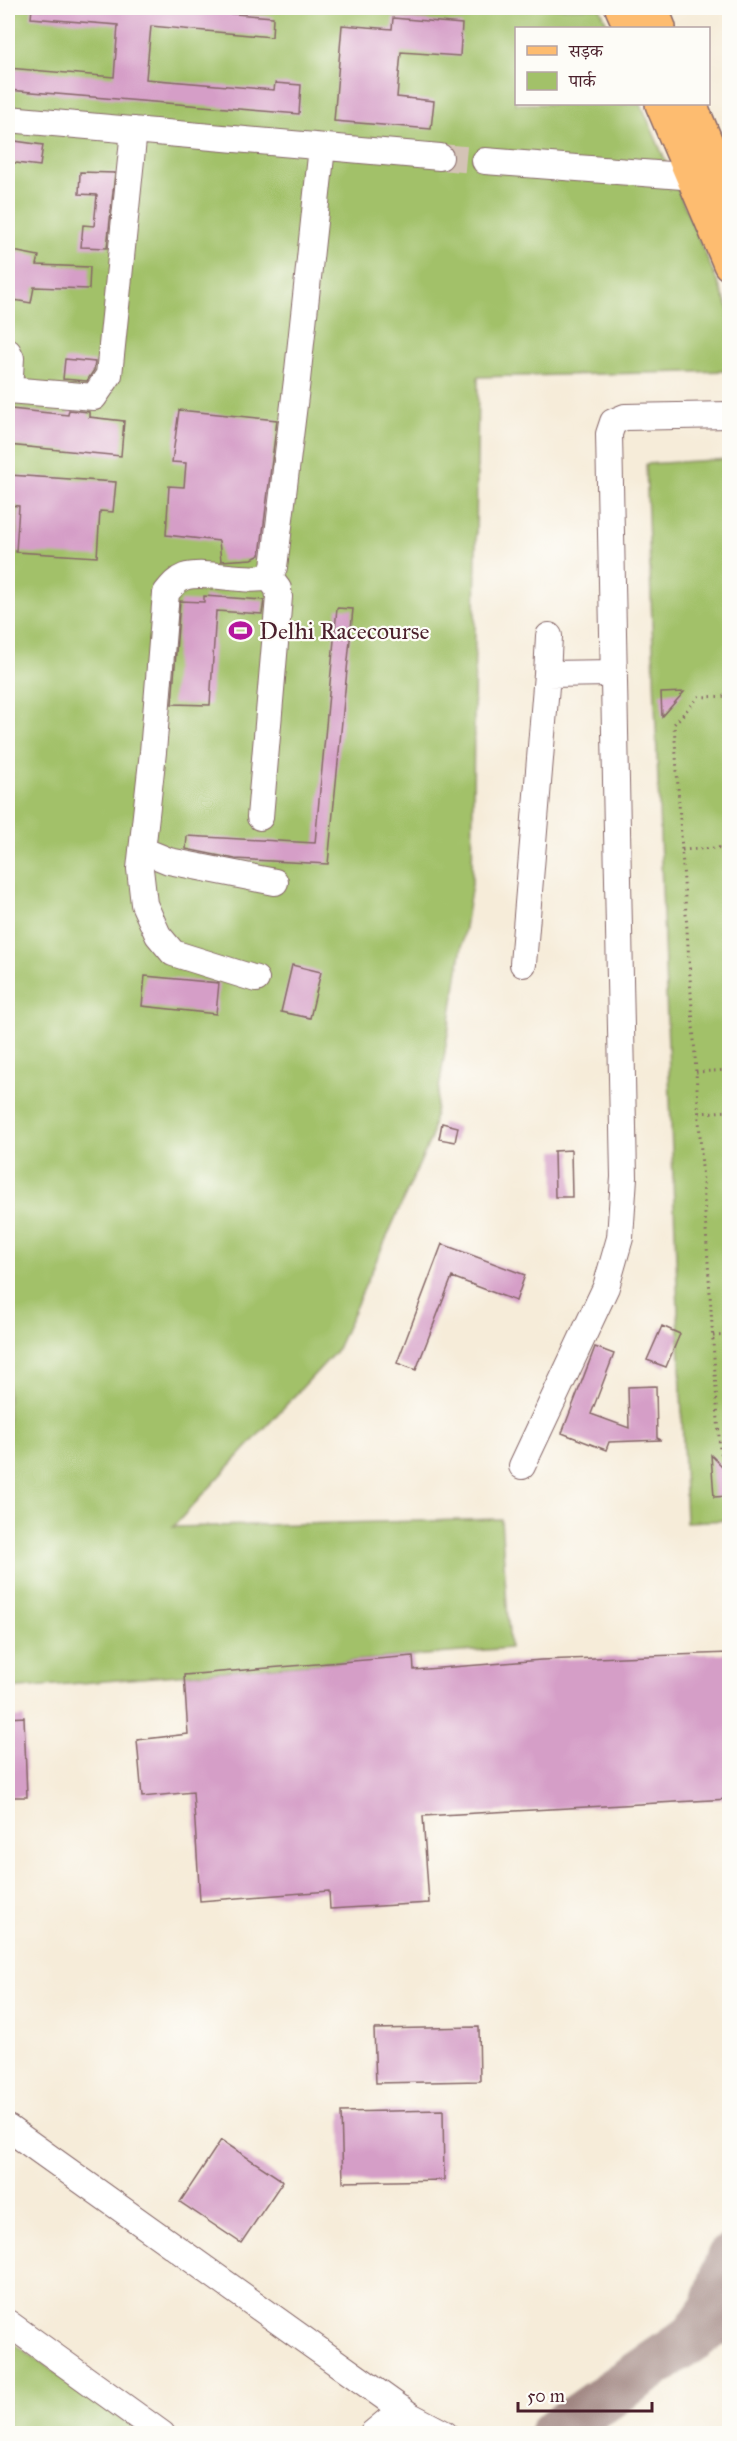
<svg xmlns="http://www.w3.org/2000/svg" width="737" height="2441" viewBox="0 0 737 2441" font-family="'IM FELL Great Primer','Noto Serif Devanagari',serif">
<rect width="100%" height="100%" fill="#fdfcf7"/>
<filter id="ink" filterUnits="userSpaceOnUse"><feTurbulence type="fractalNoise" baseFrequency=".0167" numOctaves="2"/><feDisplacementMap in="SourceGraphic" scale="12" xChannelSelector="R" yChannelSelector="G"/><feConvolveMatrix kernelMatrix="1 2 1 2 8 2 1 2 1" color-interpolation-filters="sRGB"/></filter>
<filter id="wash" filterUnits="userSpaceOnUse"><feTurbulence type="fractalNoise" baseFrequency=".008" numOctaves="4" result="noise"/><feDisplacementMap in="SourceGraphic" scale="24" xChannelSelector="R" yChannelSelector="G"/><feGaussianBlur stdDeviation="1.35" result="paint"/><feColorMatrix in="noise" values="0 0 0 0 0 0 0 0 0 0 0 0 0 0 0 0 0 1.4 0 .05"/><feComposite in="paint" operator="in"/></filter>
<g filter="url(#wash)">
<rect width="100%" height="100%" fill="#f6ecd9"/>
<path fill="#a2c169" stroke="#76704a" stroke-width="1.5" d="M8,8H600L609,28H516V104H641L729,309V371L478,377L472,884L431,1138L336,1351L173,1527L501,1519L510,1648L8,1689Z
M729,459L730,1520L686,1522L646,464Z
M8,2339L143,2433H8Z"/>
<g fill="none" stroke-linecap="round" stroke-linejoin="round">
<path stroke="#a08682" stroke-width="48" d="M694,2337L714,2308L730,2258
M553,2434L730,2312"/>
</g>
<g id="blocks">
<path fill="#d59ec7" d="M32,8H162L273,17L272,37L151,26L146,79L274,90L275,83L301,85L299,114L8,90V68L114,77L118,25L31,18Z
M393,18L462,24L460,56L401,52L397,97L434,101L431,129L334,121L342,25L392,29Z
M8,140L43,145L40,166L8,162Z
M80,172L115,173L107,248L81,247L83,225L94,226L97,195L79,194Z
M8,250L39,256L37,265L90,267L89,289L34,287L31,303L8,299Z
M65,359L95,362L94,370L87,381L63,379Z
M11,409L68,415L69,410L89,412V417L124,421L121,456L8,445Z
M179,410L277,420L260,555L252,559L221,561L219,541L166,535L169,486L184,487L186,463L172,462Z
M9,475L116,482L113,512L100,511L97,557L16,552L19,506L8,505Z
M204,596L264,600L262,614L216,611L210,705L172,704L180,601L204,602Z
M337,608L353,609L328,864L235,859L186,849L187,836L315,843Z
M684,692L662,717L661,693Z
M292,965L321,972L310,1018L281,1012Z
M145,976L219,983L216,1014L142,1006Z
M442,1123L458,1127L455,1142L439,1139Z
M571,1150L572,1197H555L554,1151Z
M442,1244L525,1275L516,1301L452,1277L416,1370L397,1363Z
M662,1326L680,1334L666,1367L647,1360Z
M595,1347L614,1354L591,1414L629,1428L628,1387L656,1386L657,1438L661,1440L609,1442L606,1450L562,1433Z
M711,1455L729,1473V1496L714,1497Z
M729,1653V1799L423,1816L429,1903L330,1909L329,1891L200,1901L193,1792L142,1797L137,1740L188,1734L184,1675L413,1656L414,1670L541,1660Z
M24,1717L27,1797H8V1718Z
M479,2027L480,2081L376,2083L374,2029Z
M443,2110L444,2180L343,2182L341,2112Z
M221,2140L283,2181L241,2243L180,2202Z"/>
</g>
</g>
<g filter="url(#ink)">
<use href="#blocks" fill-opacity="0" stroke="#866768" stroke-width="1.5"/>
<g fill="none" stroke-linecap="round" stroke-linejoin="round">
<path stroke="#d4c3b6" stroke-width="26" stroke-dasharray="26 13" stroke-linecap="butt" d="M440,157L485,161"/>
<defs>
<path id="minor" d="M8,119L440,157
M485,161L709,178
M8,352L11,358L9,390
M8,390L94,397L109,375L134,130
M547,674L549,636
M260,817L279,597L278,589L269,577
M142,850L169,861L275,882
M523,964L547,674L614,673
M256,979L173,953L158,935L144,904L140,869L153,752L166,593C171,587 176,580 184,577C206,570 242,583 269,577L274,567L297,380L322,147
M522,1466L606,1287L620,1238L624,1177L609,434L613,422L625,417L730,415
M8,2128L411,2416L445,2434
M8,2323L162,2434
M372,2434L402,2409"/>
<path id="major" d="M622,8L631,28
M651,8L659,28
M662,104L730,264
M690,104L730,200"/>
</defs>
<use href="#minor" stroke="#866768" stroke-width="28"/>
<use href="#major" stroke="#866768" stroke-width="36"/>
<path stroke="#866768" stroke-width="3" stroke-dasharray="1.5 4.5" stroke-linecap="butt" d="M730,696L699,697L674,724L720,1452L730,1461
M682,850L730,847
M696,1072L730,1070
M699,1113L730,1111
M713,1336L730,1335"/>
<use href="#minor" stroke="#fff" stroke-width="26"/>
<use href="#major" stroke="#fdbc70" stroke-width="33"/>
</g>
</g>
<defs>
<symbol id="stadium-bare" viewBox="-9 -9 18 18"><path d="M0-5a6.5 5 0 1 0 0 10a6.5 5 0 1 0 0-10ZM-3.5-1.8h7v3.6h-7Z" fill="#b5179e" stroke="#fdfcf7" stroke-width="2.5" paint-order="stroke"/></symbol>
</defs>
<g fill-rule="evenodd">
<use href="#stadium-bare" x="224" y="614" width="33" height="33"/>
</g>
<g text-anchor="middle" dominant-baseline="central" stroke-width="4.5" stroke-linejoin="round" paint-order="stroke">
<g font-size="24" fill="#4a1f2b" stroke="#fdfcf7" text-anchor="start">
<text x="259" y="631">Delhi Racecourse</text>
</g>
</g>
<rect width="737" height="2441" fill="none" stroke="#fdfcf7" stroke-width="30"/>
<rect x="515" y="27" width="195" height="78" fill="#fdfcf7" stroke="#b5a4a5" stroke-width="1.5"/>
<rect x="527" y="46" width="30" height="9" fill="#fdbc70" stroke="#b5a4a5" stroke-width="1.5"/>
<text x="569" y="57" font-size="18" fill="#4a1f2b">सड़क</text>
<rect x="527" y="72" width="30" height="18" fill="#a2c169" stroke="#b5a4a5" stroke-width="1.5"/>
<text x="569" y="87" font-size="18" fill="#4a1f2b">पार्क</text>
<path d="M518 2402v9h134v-9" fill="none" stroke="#4a1f2b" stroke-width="3"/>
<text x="527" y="2402" font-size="18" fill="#4a1f2b" stroke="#fdfcf7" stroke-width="4.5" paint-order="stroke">50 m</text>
</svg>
